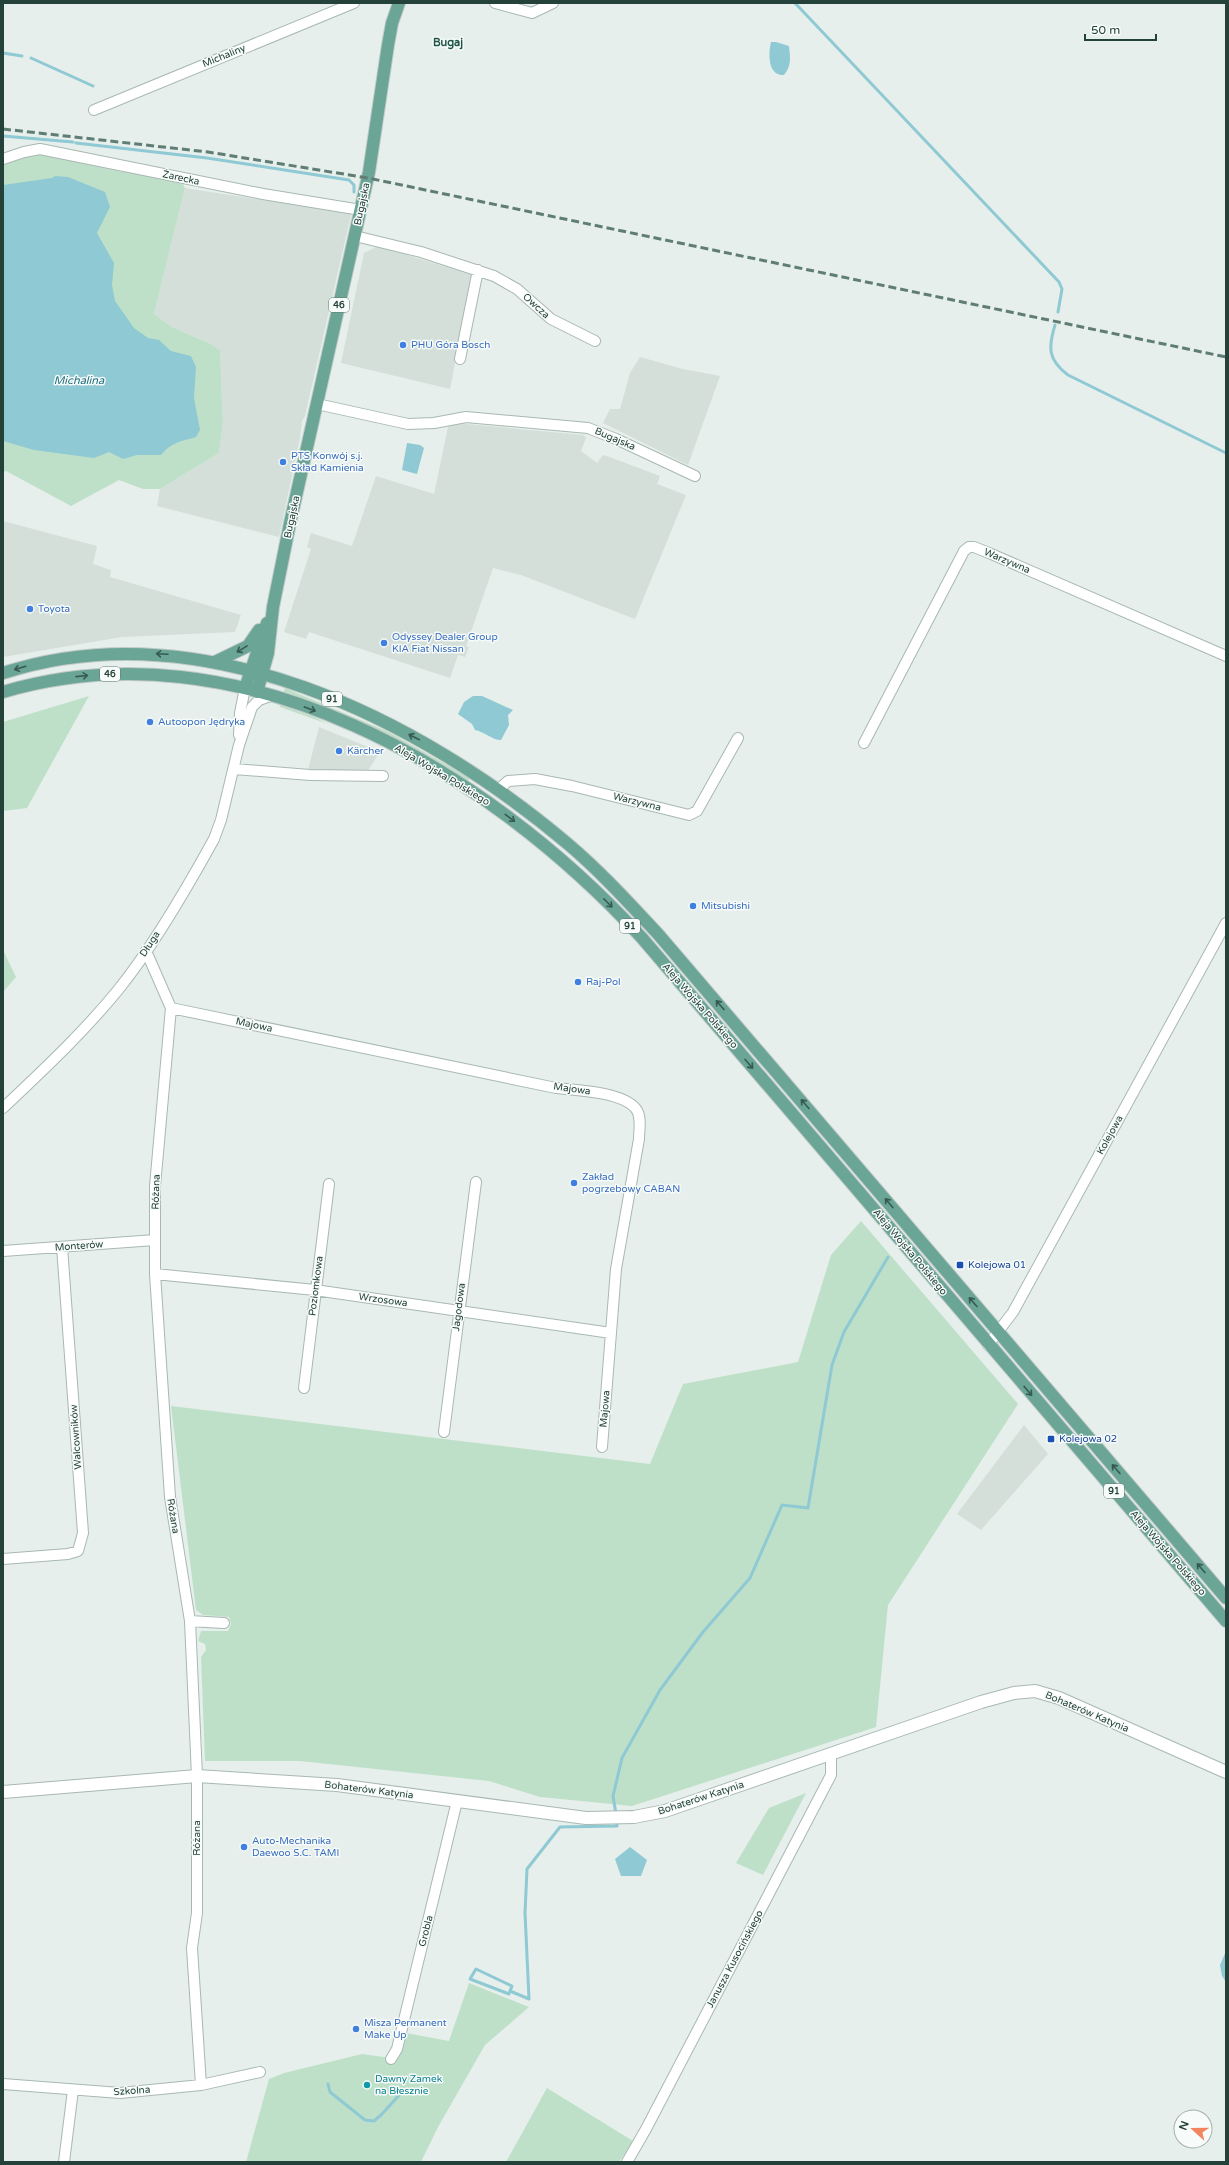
<svg xmlns="http://www.w3.org/2000/svg" width="1229" height="2165" viewBox="0 0 1229 2165" font-family="'Varela Round',sans-serif">
<rect width="100%" height="100%" fill="#e6efeb"/>
<path fill="#d4dfda" d="M185,188L348,213L351,215L305,416L302,421L300,438L279,537L157,506L160,489L219,453L223,423L220,350L211,344L172,327L154,314Z
M378,246L472,275L450,389L341,363L364,253Z
M640,357L683,369L720,376L688,465L603,423L610,409H620L630,373Z
M455,423L584,435L586,438L581,451L597,463L603,455L607,456L660,476L657,484L686,495L635,619L521,575L493,568L466,646L469,647L465,657L458,655L450,678L309,632L306,639L284,632L311,549L307,547L311,533L352,546L376,476L434,494L448,427Z
M3,521L97,546L93,564L111,570L110,577L241,615L235,632L122,637L3,657Z
M319,727L380,752L367,772L308,770Z
M1024,1425L1048,1454L981,1530L957,1514Z"/>
<path fill="#bfe0c8" d="M37,153L122,172L124,166L180,178L185,188L154,314L172,327L211,344L220,350L223,423L219,453L160,489H143L119,480L71,506L6,471L3,472V163Z
M285,688L389,732L470,778L467,782L437,763L283,694Z
M89,696L27,808L3,811V722Z
M280,705L314,717L328,724L280,707Z
M3,950L16,977L3,992Z
M861,1221L1018,1404L888,1605L876,1727L632,1806L540,1797L489,1781L300,1761H205L201,1657L206,1650L205,1644L198,1641L201,1631H228L231,1624L229,1617L203,1615L196,1610L171,1406L650,1464L683,1384L798,1362L831,1255Z
M806,1793L763,1875L736,1863L769,1808Z
M469,1983L529,2007L485,2045L438,2127L421,2162H246L269,2079L284,2073L362,2054L398,2059L406,2033L449,2041Z
M547,2088L633,2141L619,2162H506Z"/>
<path fill="#8ec9d4" d="M771,42H776L789,46C790,57 792,65 784,75C768,76 768,54 771,42Z
M55,176L68,177L105,192L110,207L97,233L114,263L112,285L115,301L134,328L148,338L159,340L171,351L191,356L196,367L194,398L200,430L196,437C182,441 171,442 161,455H137L123,459L109,452L94,458L34,450L3,441V185L52,178Z
M407,443L420,445L424,448L417,474L402,470Z
M473,696H482L513,710L508,715L509,725L501,740C492,740 485,732 475,730L472,724L458,714L464,702Z
M630,1847L647,1860L641,1876H621L615,1859Z
M1226,1951V1982L1222,1976L1220,1965Z"/>
<g fill="none" stroke-linecap="round" stroke-linejoin="round">
<path stroke="#8ec9d4" stroke-width="3" d="M795,3L1059,282L1062,289L1058,312
M3,53L22,56
M31,58L93,86
M3,136L73,142
M76,143L207,158L349,180L354,185V192
M1055,325C1048,348 1048,360 1068,375L1226,453
M616,1814L613,1796L622,1758L660,1690L703,1632L750,1578L782,1505L808,1508L832,1365L844,1332L888,1257
M510,1991L512,1986L476,1969L470,1979L509,1994L510,1991L529,1999L525,1913L527,1869L560,1827L617,1826L616,1819
M328,2084L330,2092L365,2120L374,2121L381,2115L402,2092"/>
<defs>
<path id="minor" d="M495,3L532,13L553,3
M94,110L354,3
M3,159L24,152L40,149L263,194L361,210
M355,236L421,252L494,276L517,289L551,319L595,341
M460,359L478,270
M317,404L408,424L434,423L466,417L588,428L616,439L695,476
M239,735L240,713L245,688
M864,743L964,551L969,547H974L989,553L1226,656
M234,769L310,775L383,776
M498,790L508,781L535,779L572,786L689,815L697,811L738,738
M146,951L171,1008L155,1186V1274L170,1497L190,1621L197,1776V1913L192,1948L201,2085
M171,1008L556,1088C576,1090 623,1092 636,1109C642,1117 639,1129 639,1139L616,1269L602,1447
M3,1108C43,1070 83,1033 118,990C153,947 187,888 214,839L221,820L239,745L252,707L259,700L270,696
M3,1251L155,1240
M155,1274L315,1290L611,1333
M988,1345L1013,1312L1226,923
M304,1388L329,1184
M444,1432L476,1182
M3,1559L68,1554L78,1551L83,1533L62,1247
M190,1621L224,1623
M391,2059L397,2049L457,1801
M3,2084L120,2093L201,2085L260,2072
M64,2162L73,2090
M627,2162L646,2129L831,1775V1753"/>
<path id="tertiary" d="M3,1792L197,1776L337,1785L586,1818L634,1817L665,1811L981,1702L1014,1693L1035,1691L1059,1698L1226,1772"/>
<path id="primary" d="M215,662L248,646L259,630
M3,673C201,609 419,718 568,844C601,872 629,903 658,934L1226,1598
M245,688L267,623
M3,692C240,622 486,768 642,938L1226,1621
M257,692L268,653L273,607L290,523L369,172L388,45L392,23L399,3"/>
</defs>
<use href="#minor" stroke="#a8b8b2" stroke-width="12"/>
<use href="#tertiary" stroke="#a8b8b2" stroke-width="14"/>
<use href="#primary" stroke="#c2cac8" stroke-width="14"/>
<use href="#minor" stroke="#fff" stroke-width="10"/>
<use href="#tertiary" stroke="#fff" stroke-width="12"/>
<use href="#primary" stroke="#6aa596" stroke-width="12"/>
<path stroke="#5f7d75" stroke-width="3" stroke-dasharray="8 4" stroke-linecap="butt" d="M3,129L208,152L368,178L1226,357"/>
</g>
<defs><path id="oneway-shaft" d="M-6 0H5M1.5-3L5.5 0L1.5 3" fill="none" stroke-width="1.6" stroke-linecap="round" stroke-linejoin="round"/></defs>
<g stroke="#365b51">
<use href="#oneway-shaft" transform="translate(242 649) rotate(149)"/>
<use href="#oneway-shaft" transform="translate(162 654) rotate(-177)"/>
<use href="#oneway-shaft" transform="translate(20 668) rotate(164)"/>
<use href="#oneway-shaft" transform="translate(82 676) rotate(-6)"/>
<use href="#oneway-shaft" transform="translate(310 709) rotate(20)"/>
<use href="#oneway-shaft" transform="translate(414 737) rotate(-153)"/>
<use href="#oneway-shaft" transform="translate(510 818) rotate(37)"/>
<use href="#oneway-shaft" transform="translate(608 903) rotate(45)"/>
<use href="#oneway-shaft" transform="translate(720 1005) rotate(-131)"/>
<use href="#oneway-shaft" transform="translate(749 1064) rotate(49)"/>
<use href="#oneway-shaft" transform="translate(805 1104) rotate(-131)"/>
<use href="#oneway-shaft" transform="translate(889 1203) rotate(-130)"/>
<use href="#oneway-shaft" transform="translate(973 1302) rotate(-131)"/>
<use href="#oneway-shaft" transform="translate(1028 1391) rotate(50)"/>
<use href="#oneway-shaft" transform="translate(1116 1469) rotate(-131)"/>
<use href="#oneway-shaft" transform="translate(1201 1568) rotate(-130)"/>
</g>
<g fill="#3f7fe0" stroke="#f7fbf9" stroke-width="1.5">
<circle cx="403" cy="345" r="4"/>
<circle cx="283" cy="462" r="4"/>
<circle cx="30" cy="609" r="4"/>
<circle cx="384" cy="643" r="4"/>
<circle cx="150" cy="722" r="4"/>
<circle cx="339" cy="751" r="4"/>
<circle cx="693" cy="906" r="4"/>
<circle cx="578" cy="982" r="4"/>
<circle cx="574" cy="1183" r="4"/>
<circle cx="244" cy="1847" r="4"/>
<circle cx="356" cy="2029" r="4"/>
</g>
<g fill="#1a4fb4" stroke="#f7fbf9" stroke-width="1.5">
<rect x="956" y="1261" width="8" height="8" rx="2"/>
<rect x="1047" y="1435" width="8" height="8" rx="2"/>
</g>
<circle fill="#0f9aa8" stroke="#f7fbf9" stroke-width="1.5" cx="367" cy="2085" r="4"/>
<g text-anchor="middle" dominant-baseline="central" stroke-width="3" stroke-linejoin="round" paint-order="stroke">
<g fill="#f7fbf9" stroke="#637a73" stroke-width="1">
<rect x="329" y="298" width="20" height="14" rx="3"/>
<rect x="100" y="667" width="20" height="14" rx="3"/>
<rect x="322" y="692" width="20" height="14" rx="3"/>
<rect x="620" y="919" width="20" height="14" rx="3"/>
<rect x="1104" y="1484" width="20" height="14" rx="3"/>
</g>
<g font-size="9" font-weight="bold" fill="#24423a">
<text x="339" y="305">46</text>
<text x="110" y="674">46</text>
<text x="332" y="699">91</text>
<text x="630" y="926">91</text>
<text x="1114" y="1491">91</text>
</g>
<g font-size="10" fill="#24423a" stroke="#f7fbf9">
<text transform="translate(224 56) rotate(-22)">Michaliny</text>
<text transform="translate(181 178) rotate(12)">Żarecka</text>
<text transform="translate(362 204) rotate(-78)">Bugajska</text>
<text transform="translate(536 306) rotate(42)">Owcza</text>
<text transform="translate(615 439) rotate(23)">Bugajska</text>
<text transform="translate(292 517) rotate(-78)">Bugajska</text>
<text transform="translate(1007 561) rotate(23)">Warzywna</text>
<text transform="translate(442 775) rotate(31)">Aleja Wojska Polskiego</text>
<text transform="translate(637 802) rotate(14)">Warzywna</text>
<text transform="translate(150 944) rotate(-57)">Długa</text>
<text transform="translate(700 1006) rotate(49)">Aleja Wojska Polskiego</text>
<text transform="translate(254 1025) rotate(12)">Majowa</text>
<text transform="translate(572 1089) rotate(8)">Majowa</text>
<text transform="translate(1110 1135) rotate(-61)">Kolejowa</text>
<text transform="translate(156 1192) rotate(-88)">Różana</text>
<text transform="translate(79 1246) rotate(-4)">Monterów</text>
<text transform="translate(910 1252) rotate(50)">Aleja Wojska Polskiego</text>
<text transform="translate(316 1286) rotate(-83)">Poziomkowa</text>
<text transform="translate(383 1300) rotate(8)">Wrzosowa</text>
<text transform="translate(459 1307) rotate(-83)">Jagodowa</text>
<text transform="translate(605 1409) rotate(-85)">Majowa</text>
<text transform="translate(76 1437) rotate(-94)">Walcowników</text>
<text transform="translate(173 1516) rotate(81)">Różana</text>
<text transform="translate(1168 1553) rotate(49)">Aleja Wojska Polskiego</text>
<text transform="translate(1087 1712) rotate(23)">Bohaterów Katynia</text>
<text transform="translate(369 1790) rotate(7)">Bohaterów Katynia</text>
<text transform="translate(701 1798) rotate(-18)">Bohaterów Katynia</text>
<text transform="translate(197 1838) rotate(-90)">Różana</text>
<text transform="translate(426 1931) rotate(-76)">Grobla</text>
<text transform="translate(735 1959) rotate(-62)">Janusza Kusocińskiego</text>
<text transform="translate(132 2091) rotate(-4)">Szkolna</text>
</g>
<g font-size="10" fill="#366cbe" stroke="#f7fbf9" text-anchor="start">
<text x="411" y="345">PHU Góra Bosch</text>
<text x="291" y="456">PTS Konwój s.j.<tspan x="291" dy="12">Skład Kamienia</tspan></text>
<text x="38" y="609">Toyota</text>
<text x="392" y="637">Odyssey Dealer Group<tspan x="392" dy="12">KIA Fiat Nissan</tspan></text>
<text x="158" y="722">Autoopon Jędryka</text>
<text x="347" y="751">Kärcher</text>
<text x="701" y="906">Mitsubishi</text>
<text x="586" y="982">Raj-Pol</text>
<text x="582" y="1177">Zakład<tspan x="582" dy="12">pogrzebowy CABAN</tspan></text>
<text x="252" y="1841">Auto-Mechanika<tspan x="252" dy="12">Daewoo S.C. TAMI</tspan></text>
<text x="364" y="2023">Misza Permanent<tspan x="364" dy="12">Make Up</tspan></text>
</g>
<g font-size="10" fill="#164399" stroke="#f7fbf9" text-anchor="start">
<text x="968" y="1265">Kolejowa 01</text>
<text x="1059" y="1439">Kolejowa 02</text>
</g>
<g font-size="10" fill="#0d838f" stroke="#f7fbf9" text-anchor="start">
<text x="375" y="2079">Dawny Zamek<tspan x="375" dy="12">na Błesznie</tspan></text>
</g>
<g font-size="11" font-weight="bold" fill="#1f5548" stroke="#f7fbf9">
<text x="448" y="42">Bugaj</text>
</g>
<g font-size="11" font-style="italic" fill="#1c6f80" stroke="#f7fbf9">
<text x="79" y="380">Michalina</text>
</g>
</g>
<rect width="1229" height="2165" fill="none" stroke="#24423a" stroke-width="8"/>
<g transform="translate(1193 2129) rotate(291)"><circle r="19" fill="#f7fbf9" stroke="#a3b1ad"/>
<path d="M0-3L7 15L0 10L-7 15Z" fill="#f4845f"/>
<text y="-6" font-size="11" font-weight="bold" text-anchor="middle" fill="#24423a">N</text>
</g>
<path d="M1085 34v6h71v-6" fill="none" stroke="#24423a" stroke-width="2"/>
<text x="1091" y="34" font-size="12" fill="#24423a" stroke="#f7fbf9" stroke-width="3" paint-order="stroke">50 m</text>
</svg>
